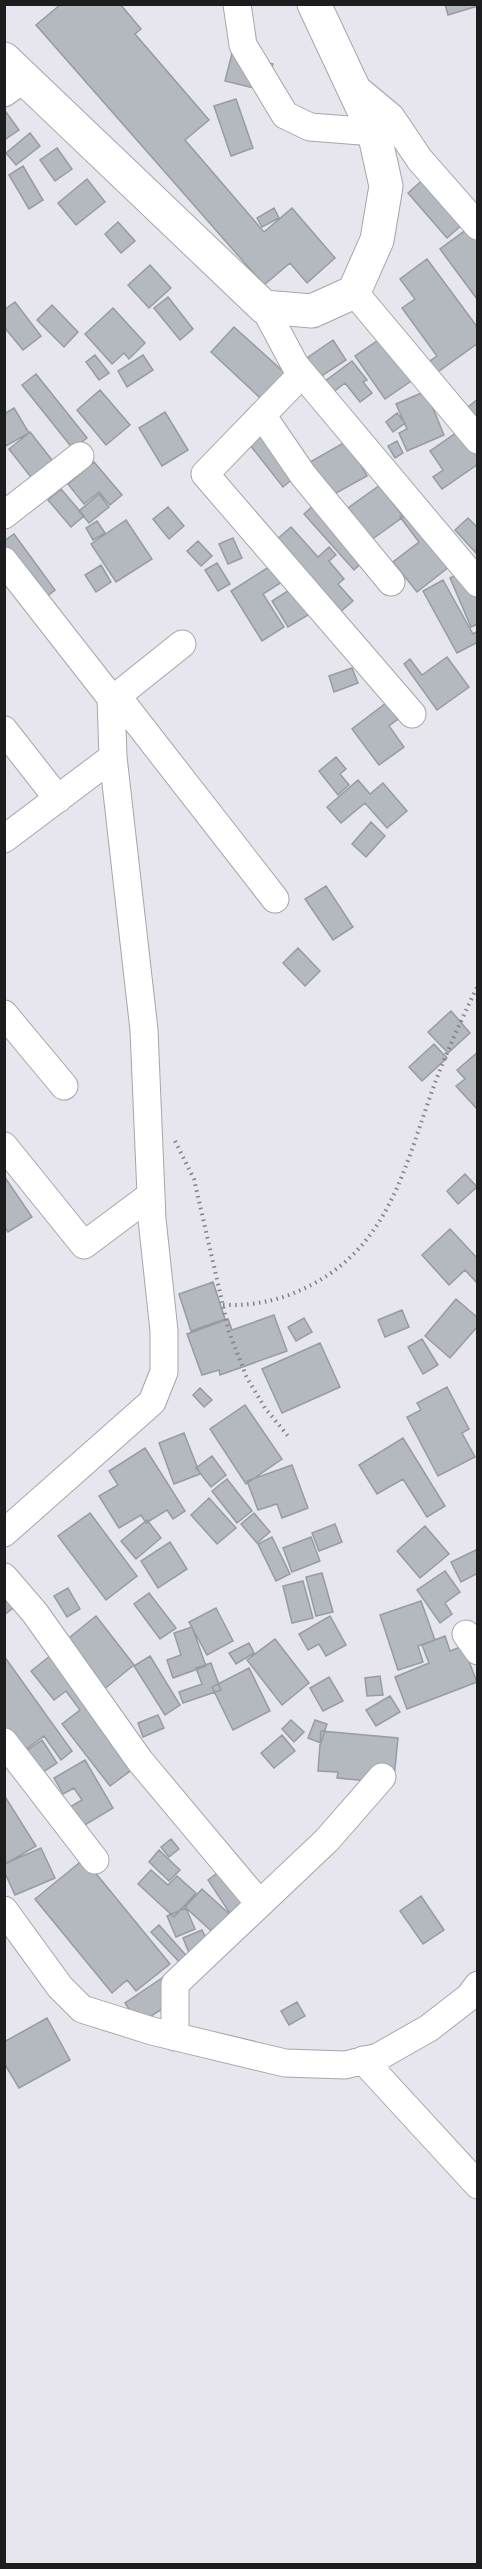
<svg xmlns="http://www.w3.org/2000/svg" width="482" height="2569" viewBox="0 0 482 2569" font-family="'Roboto Serif',serif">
<rect width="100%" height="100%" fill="#e7e6ee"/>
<path fill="#b4b8bf" stroke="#979ba2" stroke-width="1.5" d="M61,4H120L141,29L135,34L209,120L185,140L264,232L292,208L335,258L307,283L290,263L264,285L36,25Z
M445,4H478V6L448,15Z
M236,38L248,58L273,64L266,91L225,81Z
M236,99L253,148L231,156L214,106Z
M6,112L19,130L4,140V113Z
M30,133L40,146L16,165L6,153Z
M57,148L72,169L55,181L40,160Z
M439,165L478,211L447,238L408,193Z
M23,166L43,200L29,209L9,175Z
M87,179L105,202L76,225L58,203Z
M274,208L279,218L262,227L257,218Z
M478,221V298L477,299L440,249Z
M118,222L135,241L121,253L105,234Z
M427,259L478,328V343L435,374L427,363L437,356L402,308L415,299L400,279Z
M150,265L171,288L149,308L128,285Z
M168,297L193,329L180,340L154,308Z
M15,302L41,336L23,350L4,327V310Z
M52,305L78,332L64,347L37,320Z
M113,308L145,343L129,359L124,353L112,364L85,334Z
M234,327L286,374L272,409L211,352Z
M390,332L420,375L385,399L355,356Z
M333,340L346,360L320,377L307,358Z
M95,355L109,373L99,380L86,362Z
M143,355L153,370L127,387L118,371Z
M352,361L367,380L363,382L372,393L360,402L345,383L332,393L324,382Z
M36,374L87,438L73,449L22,385Z
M100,390L130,425L106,445L77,410Z
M426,391L444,435L407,451L399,433L407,429L396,404Z
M478,399L477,425L464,410Z
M14,408L29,433L4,447V414Z
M165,412L188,450L162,466L139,428Z
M397,413L405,423L393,432L386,422Z
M463,428L478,449V464L442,489L433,477L443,470L430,451Z
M260,430L296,476L283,487L246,440Z
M30,432L67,479L34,481L9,449Z
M347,441L367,476L329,497L310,462Z
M397,441L403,453L395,458L388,446Z
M94,462L122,495L110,505L99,492L84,504L68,484Z
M380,485L403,517L371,540L348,508Z
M61,489L84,516L71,527L48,500Z
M99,494L109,507L89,523L79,511Z
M317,502L366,559L354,570L304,514Z
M420,502L463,556L417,592L393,562L419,542L400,517Z
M168,507L184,526L169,539L153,519Z
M468,518L478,528L476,553L455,530Z
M126,520L152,559L116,582L91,544Z
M97,521L105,533L93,540L86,528Z
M291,527L318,557L329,547L336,555L329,561L344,579L338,584L353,601L339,613L275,541Z
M14,534L55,590L37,604L4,560V541Z
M233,538L242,558L228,564L219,544Z
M198,541L212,556L201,566L187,551Z
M217,563L230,584L218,591L205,570Z
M275,563L285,580L263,594L284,627L262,641L231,591Z
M101,565L111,582L96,592L85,575Z
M468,570L478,592V624L471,627L450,578Z
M443,580L473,634L478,631V642L457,653L423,591Z
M297,585L313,612L288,627L272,601Z
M447,657L469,687L437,710L404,664L410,659L422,675Z
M352,668L358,683L334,692L329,676Z
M386,703L398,719L389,726L404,747L379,765L352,729Z
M336,757L346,769L340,774L349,785L338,795L319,771Z
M358,780L370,794L383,783L407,811L387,828L365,803L341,823L327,807Z
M371,822L385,836L366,857L352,844Z
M326,886L353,927L333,940L305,899Z
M298,948L320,971L305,986L283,963Z
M451,1011L470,1033L448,1053L428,1032Z
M434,1044L447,1058L422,1081L409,1067Z
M478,1052V1110L456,1086L465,1079L457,1070Z
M465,1174L477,1187L458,1204L447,1191Z
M4,1176L32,1217L8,1232L4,1226Z
M450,1229L478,1259V1284L465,1270L449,1285L422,1255Z
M213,1282L225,1319L191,1331L179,1294Z
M456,1299L478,1318V1326L450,1358L425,1336Z
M402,1310L409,1327L385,1337L378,1320Z
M274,1315L287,1351L220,1375L219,1370L202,1375L187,1334L228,1319L232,1330Z
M304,1318L312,1332L296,1341L288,1327Z
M422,1339L438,1365L423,1374L408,1347Z
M320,1343L340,1387L282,1413L262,1369Z
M447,1387L469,1429L462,1433L475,1457L438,1476L407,1417L421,1410L417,1403Z
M200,1388L212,1400L204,1407L193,1395Z
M245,1405L282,1459L246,1484L210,1429Z
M184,1433L200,1474L174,1484L159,1443Z
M403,1438L445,1506L427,1517L403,1479L377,1494L359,1465Z
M145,1448L185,1511L173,1519L167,1510L146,1523L141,1515L119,1528L99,1496L118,1485L109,1471Z
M212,1456L226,1475L211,1487L196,1468Z
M292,1465L308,1508L282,1518L277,1504L258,1510L247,1481Z
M227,1479L252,1511L237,1523L212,1491Z
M209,1498L236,1528L217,1544L191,1515Z
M90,1513L137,1576L106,1600L58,1536Z
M254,1513L270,1532L257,1543L241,1524Z
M147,1520L161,1538L136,1559L121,1541Z
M335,1524L342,1542L319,1551L312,1533Z
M425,1526L449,1554L420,1578L397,1551Z
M272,1537L290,1574L276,1581L258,1544Z
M311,1537L320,1561L292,1572L283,1548Z
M170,1542L187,1569L158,1588L141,1561Z
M478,1549V1573L461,1582L451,1562Z
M445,1571L460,1592L445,1603L452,1614L440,1623L417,1590Z
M322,1573L333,1612L316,1616L306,1577Z
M303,1581L313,1618L292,1623L283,1586Z
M68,1588L80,1609L67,1617L54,1596Z
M4,1592L16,1606L4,1615Z
M149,1593L176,1628L160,1639L134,1604Z
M421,1601L435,1640L418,1646L423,1662L398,1670L380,1615Z
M216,1608L233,1641L207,1655L189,1622Z
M96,1616L134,1665L103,1690L65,1641Z
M330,1616L346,1645L326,1656L319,1644L308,1650L299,1634Z
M192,1627L206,1666L173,1678L167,1660L181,1655L174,1633Z
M445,1636L450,1651L463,1646L477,1682L407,1709L395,1677L429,1663L422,1645Z
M275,1639L309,1683L282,1705L247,1660Z
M249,1643L254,1653L236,1664L229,1653Z
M55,1652L141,1763L110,1786L62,1724L80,1710L66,1691L54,1700L31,1671Z
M4,1656L72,1751L61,1760L44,1736L21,1753L4,1729Z
M150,1656L180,1705L165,1715L134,1666Z
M211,1663L221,1690L183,1703L179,1692L202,1684L196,1668Z
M249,1668L270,1711L233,1730L212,1687Z
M380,1676L383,1695L367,1696L365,1678Z
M329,1677L343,1701L323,1711L310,1688Z
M390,1696L400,1712L376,1726L366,1710Z
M158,1715L164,1728L143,1737L138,1723Z
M291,1720L304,1732L294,1742L282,1729Z
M315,1720L327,1724L321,1743L308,1738Z
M321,1731L398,1738L394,1778L369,1781L337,1778L338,1772L318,1771Z
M282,1735L295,1751L274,1768L261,1753Z
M42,1740L57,1763L37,1776L22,1754Z
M85,1760L113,1808L75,1831L63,1811L82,1800L74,1788L63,1794L54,1778Z
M4,1795L36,1846L4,1865Z
M171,1839L179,1849L169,1857L161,1847Z
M41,1848L55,1878L15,1895L4,1871V1864Z
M159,1850L180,1870L169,1881L149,1862Z
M84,1859L170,1964L136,1991L127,1980L112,1993L35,1899Z
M223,1869L247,1904L231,1915L208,1880Z
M151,1870L168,1885L177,1876L196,1893L174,1917L138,1884Z
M202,1889L236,1920L219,1938L185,1907Z
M421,1896L444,1930L423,1944L400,1911Z
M186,1908L195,1929L176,1937L167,1916Z
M159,1925L191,1961L184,1967L151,1932Z
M202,1930L211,1949L191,1958L183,1938Z
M171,1972L185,1994L139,2024L125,2003Z
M297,2002L305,2016L289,2025L281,2011Z
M47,2018L70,2060L19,2088L4,2063V2042Z"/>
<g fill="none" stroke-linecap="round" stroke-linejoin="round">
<defs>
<path id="minor" d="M237,4L243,45L285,115L310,127L374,132
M355,87L391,117L420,160L478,226
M4,93L24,79
M354,292L478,440
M264,307L295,365L478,583
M302,374L205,474L412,714
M262,415L303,475L391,582
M4,515L80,456
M4,561L111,698L113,757L144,1030L152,1219L164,1331V1372L152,1402L4,1533
M117,696L182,644
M111,698L117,696L275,899
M4,730L58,799
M4,839L113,757
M4,1014L64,1086
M4,1146L84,1245L151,1195
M4,1577L35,1613L140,1761L259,1903
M466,1634L478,1651
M4,1742L95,1860
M4,1910L60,1987L82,2009L152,2031L285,2063L345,2065L378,2057L429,2028L469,1997L478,1985
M175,2037V1984L327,1840L382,1777
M363,2060L478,2185"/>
<path id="major" d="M4,59L264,307L312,311L354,292L377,240L386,186L374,132L314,4"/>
</defs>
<use href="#minor" stroke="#a5a5ac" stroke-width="29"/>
<use href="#major" stroke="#a5a5ac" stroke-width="35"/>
<path stroke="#818186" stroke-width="4" stroke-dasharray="1.5 4.5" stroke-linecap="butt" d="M175,1141L194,1179L229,1332L247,1378L265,1408L288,1436
M223,1305C255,1306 283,1300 311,1285C388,1245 404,1170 431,1094C444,1057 461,1021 478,985"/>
<use href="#minor" stroke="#fff" stroke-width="27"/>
<use href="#major" stroke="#fff" stroke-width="33"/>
</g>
<rect width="482" height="2569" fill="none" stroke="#1d1d1f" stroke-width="12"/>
</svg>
